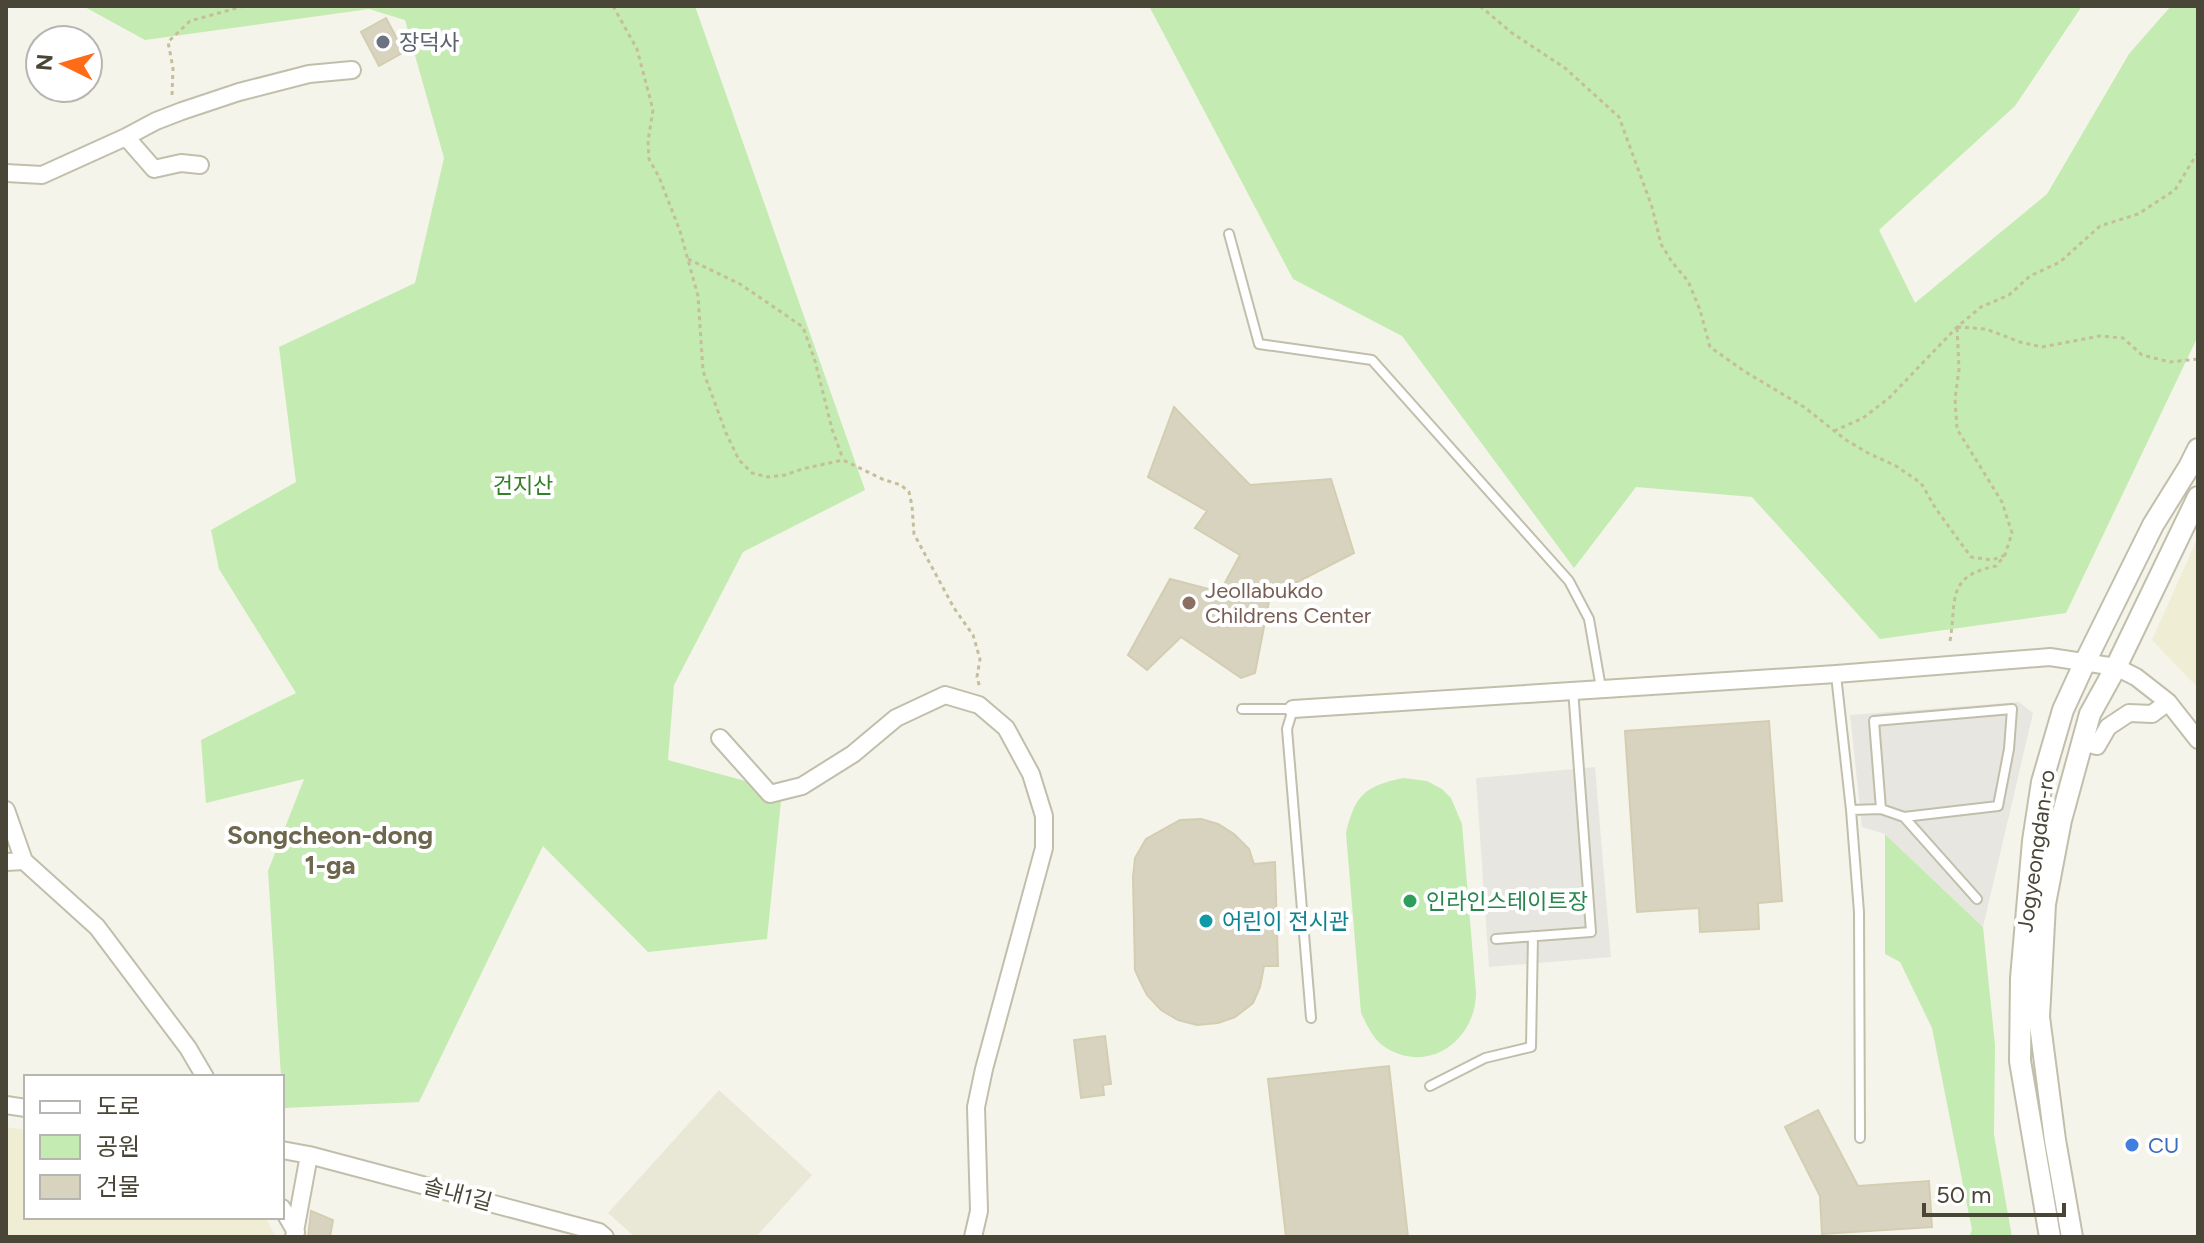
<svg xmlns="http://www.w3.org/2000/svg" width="2204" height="1243" viewBox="0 0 2204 1243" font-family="Figtree,'Noto Sans KR',sans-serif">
<rect width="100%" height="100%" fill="#f5f4ea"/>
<path fill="#e9e8d7" d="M719,1090L812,1175L756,1237H635L608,1213Z"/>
<path fill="#efedd3" d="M2198,537V688L2152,640Z
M6,1127L26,1130V1217H265L276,1237H6Z"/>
<path fill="#c4ebb1" d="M83,6H695L865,490L743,552L674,685L668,760L782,791L767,939L648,952L543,846L419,1102L283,1108L268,871L304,779L206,803L201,740L296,693L219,569L211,530L296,482L279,347L415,283L444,158L405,20L369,9L145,40Z
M1149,6H2082L2015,106L1879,230L1915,303L2047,194L2129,54L2171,6H2198V336L2066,613L1880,639L1752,497L1636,487L1574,568L1402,336L1293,279Z
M1403,778L1427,781L1442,789L1451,798L1462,824L1476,993C1476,1033 1440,1068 1399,1054C1393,1052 1387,1049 1382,1045C1372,1037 1367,1025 1361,1013L1346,833C1355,794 1366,786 1403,778Z
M1885,834L1983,927L1995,1045L1994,1135L2012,1237H1969L1972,1230L1932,1028L1900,962L1885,954Z"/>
<path fill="#e7e6e1" d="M2019,702L2033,713L1983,927L1885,834L1862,827L1850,715Z
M1595,767L1611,957L1489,967L1476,778Z"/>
<path fill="#d8d3be" stroke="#d3cdb1" stroke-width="2" d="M386,18L404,52L379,66L361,32Z
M1174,407L1250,485L1331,479L1354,553L1270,596L1255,673L1241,678L1181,637L1147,670L1128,655L1170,579L1220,592L1240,555L1195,528L1207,511L1148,477Z
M1769,721L1782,901L1758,903L1759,929L1700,932L1699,908L1637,912L1625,731Z
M1201,819L1218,824L1234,834L1249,849L1254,864L1275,862L1278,966H1264L1260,987L1253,1003L1235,1017L1218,1023L1197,1025L1178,1020L1161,1010L1147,995L1141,983L1135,970L1133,877L1135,858L1146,839L1180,820Z
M1105,1036L1111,1084L1103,1085L1104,1095L1081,1098L1074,1040Z
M1389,1066L1408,1237H1286L1268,1079Z
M1818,1110L1858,1186L1929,1181L1932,1227L1822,1234L1820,1196L1785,1127Z
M311,1211L333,1220L330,1237H308Z"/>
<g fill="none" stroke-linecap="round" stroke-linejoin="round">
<defs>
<path id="service" d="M1229,234L1259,344L1372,360L1569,581L1589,619L1601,688
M1836,675L1851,810L1881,809L1904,817L1998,806L2009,749L2012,709L1874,721L1881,809
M1242,709H1293L1287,729L1311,1018
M1851,810L1859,912L1860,1138
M1904,817L1977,899
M1496,939L1591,932L1573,689
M1430,1086L1485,1058L1531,1047L1533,936"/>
<path id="minor" d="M126,137L154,169L181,163L200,165
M6,173L42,175L126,137L156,121L182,111L239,92L309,74L352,70
M1293,709L1836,674L2050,657L2116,667L2136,677L2168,702L2198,740
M720,738L770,794L802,786L853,754L896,718L945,695L979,705L1006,728L1031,774L1044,816V848L984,1069L976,1107L979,1211L973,1237
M2082,742L2097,746L2108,727L2129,713L2152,714L2168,702
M6,810L24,861L97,927L188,1048L205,1077
M6,862L24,861
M6,1105L26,1108
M282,1150L309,1155L599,1232L605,1237
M282,1208L296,1232
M294,1237L309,1155"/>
<path id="tertiary" d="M2050,1237L2020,1061L2021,978L2033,841L2042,782L2063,710L2085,662L2153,525L2189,467L2198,449
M2072,1237L2055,1140L2039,1017L2045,904L2061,820L2090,714L2116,667L2198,497"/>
</defs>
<use href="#service" stroke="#c1bfab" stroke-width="12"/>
<use href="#minor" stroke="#c1bfab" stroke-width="20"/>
<use href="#tertiary" stroke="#c1bfab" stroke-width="24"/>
<path stroke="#c4be9c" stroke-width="3" stroke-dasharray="4 4" stroke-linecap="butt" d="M613,6L637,49L653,110L648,141L649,159L659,177L680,231L698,296L703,371L726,433L739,460L752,473L768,477L785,475L802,469L843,460L882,479L901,485L909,492L912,506L914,534L954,608L973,635L980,659L977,677L980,688
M1480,6L1512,33L1565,68L1619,117L1652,207L1661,244L1672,262L1688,281L1700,310L1710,347L1744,371L1804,407L1846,440L1868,453L1896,466L1921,483L1936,509L1971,557L1992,560L2005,555
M172,95L173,68L168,42L190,21L244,6
M688,259L740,284L803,327L815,361L832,429L843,459
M1957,327L1986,329L2020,342L2042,347L2100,336L2123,338L2142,355L2170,362L2198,359
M1834,431L1863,418L1889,398L1957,327L1981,307L2009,295L2030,276L2060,262L2100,226L2138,214L2175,190L2198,152
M1950,641C1957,601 1945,576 1996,566L2005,555L2012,533L2002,502L1957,429L1955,399L1959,369L1957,327"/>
<use href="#service" stroke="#fff" stroke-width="8"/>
<use href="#minor" stroke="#fff" stroke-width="16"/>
<use href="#tertiary" stroke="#fff" stroke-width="20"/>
</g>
<circle fill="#6b7280" stroke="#fff" stroke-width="3" cx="383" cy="42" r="8"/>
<circle fill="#8d6e63" stroke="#fff" stroke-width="3" cx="1189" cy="603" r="8"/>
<circle fill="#2e9e5b" stroke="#fff" stroke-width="3" cx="1410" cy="901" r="8"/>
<circle fill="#0f9aa8" stroke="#fff" stroke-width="3" cx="1206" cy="921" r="8"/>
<circle fill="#3f7fe0" stroke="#fff" stroke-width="3" cx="2132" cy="1145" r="8"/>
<g text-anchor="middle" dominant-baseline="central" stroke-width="8" stroke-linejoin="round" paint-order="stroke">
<g font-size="22" fill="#5b616d" stroke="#fff" text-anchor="start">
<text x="399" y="42">장덕사</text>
</g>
<g font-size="22" fill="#357f27" stroke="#fff">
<text x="523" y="485">건지산</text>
</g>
<g font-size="22" fill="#785e54" stroke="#fff" text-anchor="start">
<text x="1205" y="590">Jeollabukdo<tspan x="1205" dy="25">Childrens Center</tspan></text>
</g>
<g font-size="22" fill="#4a4637" stroke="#fff">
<text transform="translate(2036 851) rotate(-82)">Jogyeongdan-ro</text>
<text transform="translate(458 1194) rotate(15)">솔내1길</text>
</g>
<g font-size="22" fill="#27864d" stroke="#fff" text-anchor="start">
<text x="1426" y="901">인라인스테이트장</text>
</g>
<g font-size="22" fill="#0d838f" stroke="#fff" text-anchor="start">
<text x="1222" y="921">어린이 전시관</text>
</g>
<g font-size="22" fill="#366cbe" stroke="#fff" text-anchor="start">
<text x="2148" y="1145">CU</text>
</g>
<g font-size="26" font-weight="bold" fill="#6d674e" stroke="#fff">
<text x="330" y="835">Songcheon-dong<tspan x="330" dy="30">1-ga</tspan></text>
</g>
</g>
<rect width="2204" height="1243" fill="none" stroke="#4a4637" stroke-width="16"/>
<rect x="24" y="1075" width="260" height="144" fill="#ffffff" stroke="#b7b5af" stroke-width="2"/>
<rect x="40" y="1101" width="40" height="12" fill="#ffffff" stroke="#b7b5af" stroke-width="2"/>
<text x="96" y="1115" font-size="24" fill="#4a4637">도로</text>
<rect x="40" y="1135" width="40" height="24" fill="#c4ebb1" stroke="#b7b5af" stroke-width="2"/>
<text x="96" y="1155" font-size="24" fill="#4a4637">공원</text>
<rect x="40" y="1175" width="40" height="24" fill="#d8d3be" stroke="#b7b5af" stroke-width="2"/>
<text x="96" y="1195" font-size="24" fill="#4a4637">건물</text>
<g transform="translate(64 64) rotate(275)"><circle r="38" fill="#ffffff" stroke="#b7b5af" stroke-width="2"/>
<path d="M0-6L14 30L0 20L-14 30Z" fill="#ff6c17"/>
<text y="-12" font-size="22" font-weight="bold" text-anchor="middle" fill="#4a4637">N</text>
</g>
<path d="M1924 1203v12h140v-12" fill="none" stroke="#4a4637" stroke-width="4"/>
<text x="1936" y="1203" font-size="24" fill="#4a4637" stroke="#ffffff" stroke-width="6" paint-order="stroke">50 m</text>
</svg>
